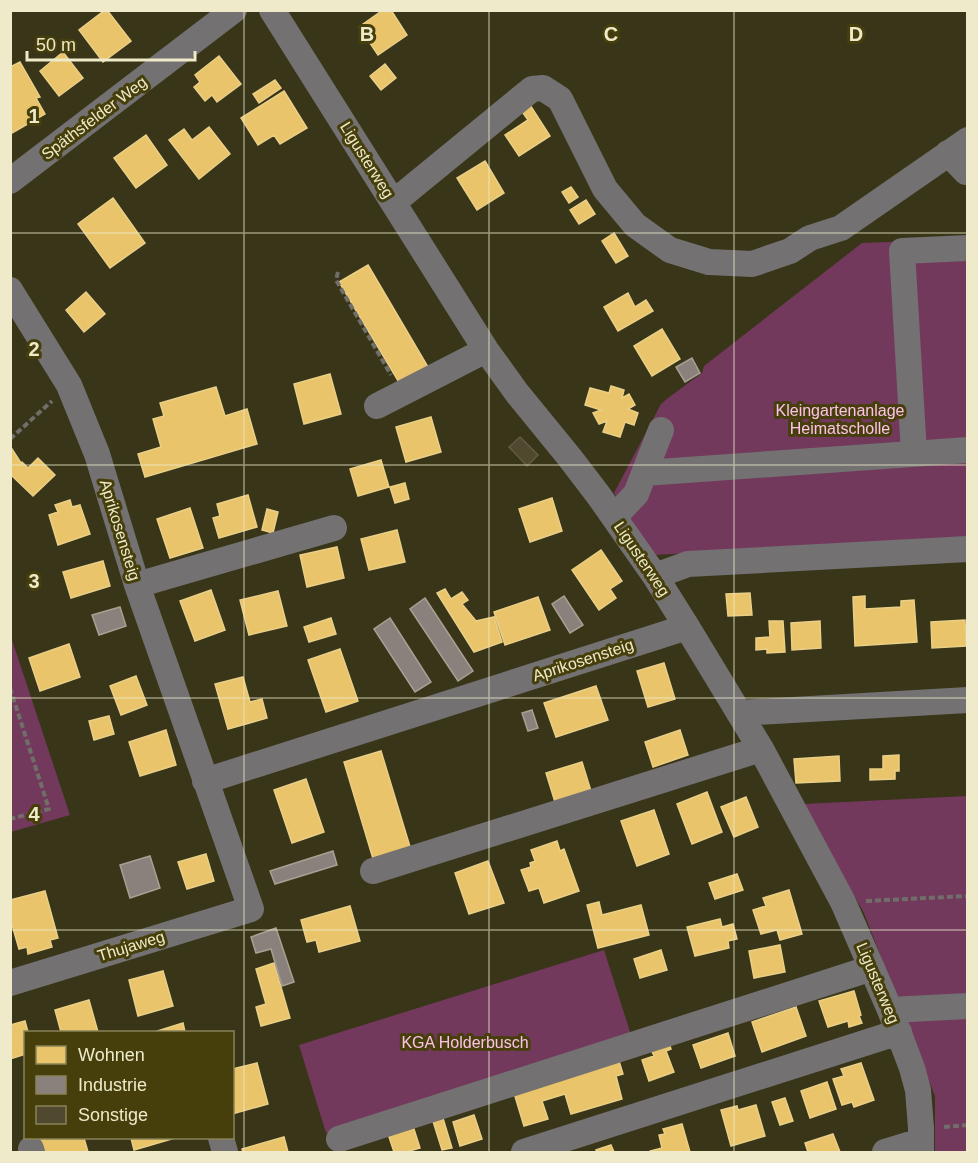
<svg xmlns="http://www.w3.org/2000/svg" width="978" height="1163" viewBox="0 0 978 1163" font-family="Arial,sans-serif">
<rect width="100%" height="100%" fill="#393519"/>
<path fill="#73395c" d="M967,239V539L652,555L614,493L661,404L668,398L702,373L704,366L862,243Z
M11,637L70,815L11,832H10Z
M967,796V1152H935V1096L864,913L803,804Z
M604,950L632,1038L326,1133L299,1045Z"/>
<path fill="#e9c46a" stroke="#eacf87" stroke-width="1.5" d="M105,10H107L131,41L103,62L79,30Z
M383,10H391L407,35L378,55L359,27Z
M63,52L83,78L59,96L40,71Z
M219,56L241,84L217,102L212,95L205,101L194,87L200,82L195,75Z
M20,62L40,97L36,98L45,114L12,133L10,131V67Z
M385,64L396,78L381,90L370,76Z
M275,80L281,88L259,103L253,94Z
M284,91L307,128L280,144L274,135L258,145L241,118Z
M530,105L550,136L519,156L505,135L528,120L521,110Z
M209,127L230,154L199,179L169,140L184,129L192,140Z
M146,135L167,165L136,188L114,158Z
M485,161L504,193L477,210L457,178Z
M571,187L578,197L569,203L562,192Z
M113,198L145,243L110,268L78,224Z
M586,200L595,214L579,224L570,210Z
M614,233L628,256L616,263L602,241Z
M368,265L428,367L400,384L339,282Z
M86,292L105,314L84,332L66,310Z
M628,293L635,307L646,300L653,311L618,331L604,307Z
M662,329L680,359L652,376L634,346Z
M330,374L341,414L304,424L294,384Z
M611,386L624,390L622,398L629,394L635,405L628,409L638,413L634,425L625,422L620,437L603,432L607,421L599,424L593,413L601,410L585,405L590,388L609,393Z
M216,387L225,416L247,409L257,444L145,477L138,454L161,447L153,419L164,416L160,403Z
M431,417L441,452L406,462L396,427Z
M12,449L21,463L22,462L28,468L38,458L55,475L33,496L10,474V450Z
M381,460L389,487L358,496L350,469Z
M405,483L409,499L395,503L390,487Z
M248,495L257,527L219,538L213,518L220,516L217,504Z
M552,498L562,531L530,542L519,509Z
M70,500L72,507L80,505L90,534L58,545L49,515L58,512L55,505Z
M190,508L203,548L170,558L157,519Z
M267,509L278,512L273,533L262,530Z
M397,530L405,562L369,570L361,539Z
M337,547L344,578L307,587L300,555Z
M601,550L622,581L610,589L616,598L599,610L572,570Z
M103,561L110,586L71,598L63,572Z
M445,589L451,599L462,592L468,600L462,604L476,621L494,617L502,642L474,652L437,593Z
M211,590L225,630L195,641L180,601Z
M278,591L287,626L249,635L240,600Z
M750,593L752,615L728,616L726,594Z
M865,596V609L901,607V601L914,600L917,642L855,646L853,597Z
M538,597L550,630L505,645L494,612Z
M331,618L336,634L309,642L304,627Z
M965,620L966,646L932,648L931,622Z
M769,621H783L785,652L767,653V649L756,650V638L770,637Z
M820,621L821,648L792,650L791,623Z
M69,644L80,677L40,691L29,658Z
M340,649L358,701L326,712L308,660Z
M664,663L675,699L648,707L637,671Z
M136,676L147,705L121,715L110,686Z
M243,677L250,702L262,699L267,718L228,729L215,684Z
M596,686L608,720L556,737L544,703Z
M109,716L114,734L94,740L89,721Z
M166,730L176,765L140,776L129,742Z
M680,730L688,755L653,767L645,742Z
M381,751L411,850L374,862L344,762Z
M899,755V771H895V779L870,780V769H883V756Z
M839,756L840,781L796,783L794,759Z
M582,762L591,791L555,802L546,773Z
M306,779L324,832L292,843L274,790Z
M707,792L722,832L692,844L677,804Z
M746,797L758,827L734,837L721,807Z
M654,810L669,854L637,866L621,821Z
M557,841L560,851L564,849L579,891L544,903L539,888L529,891L521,870L531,867L530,863L535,861L531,850Z
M206,854L214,881L187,889L178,862Z
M488,861L504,903L469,914L455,873Z
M737,874L743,890L715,899L709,883Z
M789,890L802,934L780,940L777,930L761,934L753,910L766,906L763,898Z
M45,891L58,938L50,940L52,947L28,954L27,947L19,949L10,918V900Z
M599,902L602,915L641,905L649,935L598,948L587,905Z
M350,906L360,941L319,952L316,940L307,942L301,920Z
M720,919L722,927L733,924L737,939L728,941L729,948L695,956L687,927Z
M780,945L785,972L754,978L749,951Z
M661,950L667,970L640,978L634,959Z
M274,963L290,1018L261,1026L256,1007L266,1004L256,969Z
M163,971L173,1006L138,1016L129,980Z
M854,991L861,1015L859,1016L862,1023L849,1027L848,1021L828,1027L819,1001Z
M89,1000L98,1032H61L55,1010Z
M796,1007L806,1036L762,1052L752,1022Z
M25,1021L28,1032H26V1054L10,1059V1025Z
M183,1023L185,1032H158L157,1031Z
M728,1033L735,1056L701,1068L693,1045Z
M668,1040L671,1049L666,1051L674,1072L649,1081L642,1060L654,1056L650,1047Z
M619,1061L623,1074L616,1076L622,1099L571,1114L565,1094L542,1101L548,1119L524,1126L514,1093Z
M257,1063L268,1104L232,1114V1069Z
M861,1063L874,1100L854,1107L852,1102L842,1105L833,1079L844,1076L841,1069Z
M827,1082L836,1109L810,1118L801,1091Z
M785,1098L793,1121L780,1125L772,1102Z
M756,1105L765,1136L731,1146L721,1110L737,1106L738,1110Z
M442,1115L452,1148L442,1150L432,1118Z
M474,1115L482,1139L460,1146L453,1122Z
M682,1124L690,1152H650V1151L662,1148L659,1135L665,1134L663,1129Z
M413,1126L420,1148L406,1152H394L388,1134Z
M833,1134L840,1152H808L805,1143Z
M284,1137L288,1152H243L242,1149Z
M40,1138H84L88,1152H44Z
M131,1138H175L134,1150Z
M611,1145L614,1152H597L596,1150Z"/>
<path fill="#8a817c" stroke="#a8a093" stroke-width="1.5" d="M692,358L700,373L685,382L676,367Z
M564,596L583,625L570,633L552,604Z
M425,598L473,671L458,681L410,609Z
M120,607L126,626L99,635L92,615Z
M390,618L431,682L415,692L374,629Z
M532,710L538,728L528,731L522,713Z
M333,851L337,865L275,884L270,871Z
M150,856L160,888L130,898L120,865Z
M276,928L294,982L282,986L271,949L256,953L251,937Z"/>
<path fill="#50492f" stroke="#625a42" stroke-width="1.5" d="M520,437L538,455L527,466L509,447Z"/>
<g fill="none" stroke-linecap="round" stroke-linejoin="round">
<path stroke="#6f6e69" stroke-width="4" stroke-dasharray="6 3" stroke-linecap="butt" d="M338,272L336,280L391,375
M10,439L52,401
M10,688L49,809L10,819
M866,901L968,896
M944,1127L968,1125"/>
<path stroke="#737172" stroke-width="26" d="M272,10L486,350L517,393L570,458L599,496L655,576L687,627L761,749L843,902L890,1010L912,1068L918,1090L921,1128V1152
M948,153L966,172H968
M10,181L234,10
M394,202L532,89L543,88L560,99L605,189L635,225L670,250L709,262L752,264L790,251L810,238L841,228L968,140
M10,290L69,385L97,454L137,585L251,909L10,983
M377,406L486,350
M914,453L902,251L968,248
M644,473L968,450
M614,517L636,494L661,430
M655,576L688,564L968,549
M137,585L334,528
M739,713L968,700
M205,781L687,627
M373,871L761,749
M890,1010L968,1006
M221,1138L225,1152
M339,1139L872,968
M31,1149L32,1152
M524,1152L899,1032
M885,1152L921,1141"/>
</g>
<path fill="none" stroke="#eeeaca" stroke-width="1.5" stroke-opacity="0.55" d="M244,10V1152M489,10V1152M734,10V1152M10,233H968M10,465H968M10,698H968M10,930H968"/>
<g text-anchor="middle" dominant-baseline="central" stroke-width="6" stroke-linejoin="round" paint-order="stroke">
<g font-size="16" fill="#eeeaca" stroke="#463f0c">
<text transform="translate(94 118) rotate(-37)">Späthsfelder Weg</text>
<text transform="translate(367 160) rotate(58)">Ligusterweg</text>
<text transform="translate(120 530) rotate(73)">Aprikosensteig</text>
<text transform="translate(642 559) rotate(56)">Ligusterweg</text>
<text transform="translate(583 660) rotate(-18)">Aprikosensteig</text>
<text transform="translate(131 946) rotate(-17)">Thujaweg</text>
<text transform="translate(878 983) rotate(67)">Ligusterweg</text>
</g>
<g font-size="16" fill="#fec1e7" stroke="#463f0c">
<text x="840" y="410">Kleingartenanlage<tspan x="840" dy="18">Heimatscholle</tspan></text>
<text x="465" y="1042">KGA Holderbusch</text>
</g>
</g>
<g font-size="20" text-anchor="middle" font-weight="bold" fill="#eeeaca" stroke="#463f0c" stroke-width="6" stroke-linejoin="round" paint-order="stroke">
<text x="367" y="41">B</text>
<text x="611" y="41">C</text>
<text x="856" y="41">D</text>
<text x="34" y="123">1</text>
<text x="34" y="356">2</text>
<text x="34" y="588">3</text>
<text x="34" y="821">4</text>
</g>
<rect width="978" height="1163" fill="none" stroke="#eeeaca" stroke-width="24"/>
<rect x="24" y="1031" width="210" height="108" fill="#463f0c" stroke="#898358" stroke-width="1.5"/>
<rect x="36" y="1046" width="30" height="18" fill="#e9c46a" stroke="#898358" stroke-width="1.5"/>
<text x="78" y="1061" font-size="18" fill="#eeeaca">Wohnen</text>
<rect x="36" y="1076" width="30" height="18" fill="#8a817c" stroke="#898358" stroke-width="1.5"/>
<text x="78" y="1091" font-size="18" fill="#eeeaca">Industrie</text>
<rect x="36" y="1106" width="30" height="18" fill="#50492f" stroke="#898358" stroke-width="1.5"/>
<text x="78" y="1121" font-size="18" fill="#eeeaca">Sonstige</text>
<path d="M27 51v9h168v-9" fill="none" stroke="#eeeaca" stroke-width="3"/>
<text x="36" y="51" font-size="18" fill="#eeeaca" stroke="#463f0c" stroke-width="4.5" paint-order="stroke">50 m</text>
</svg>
